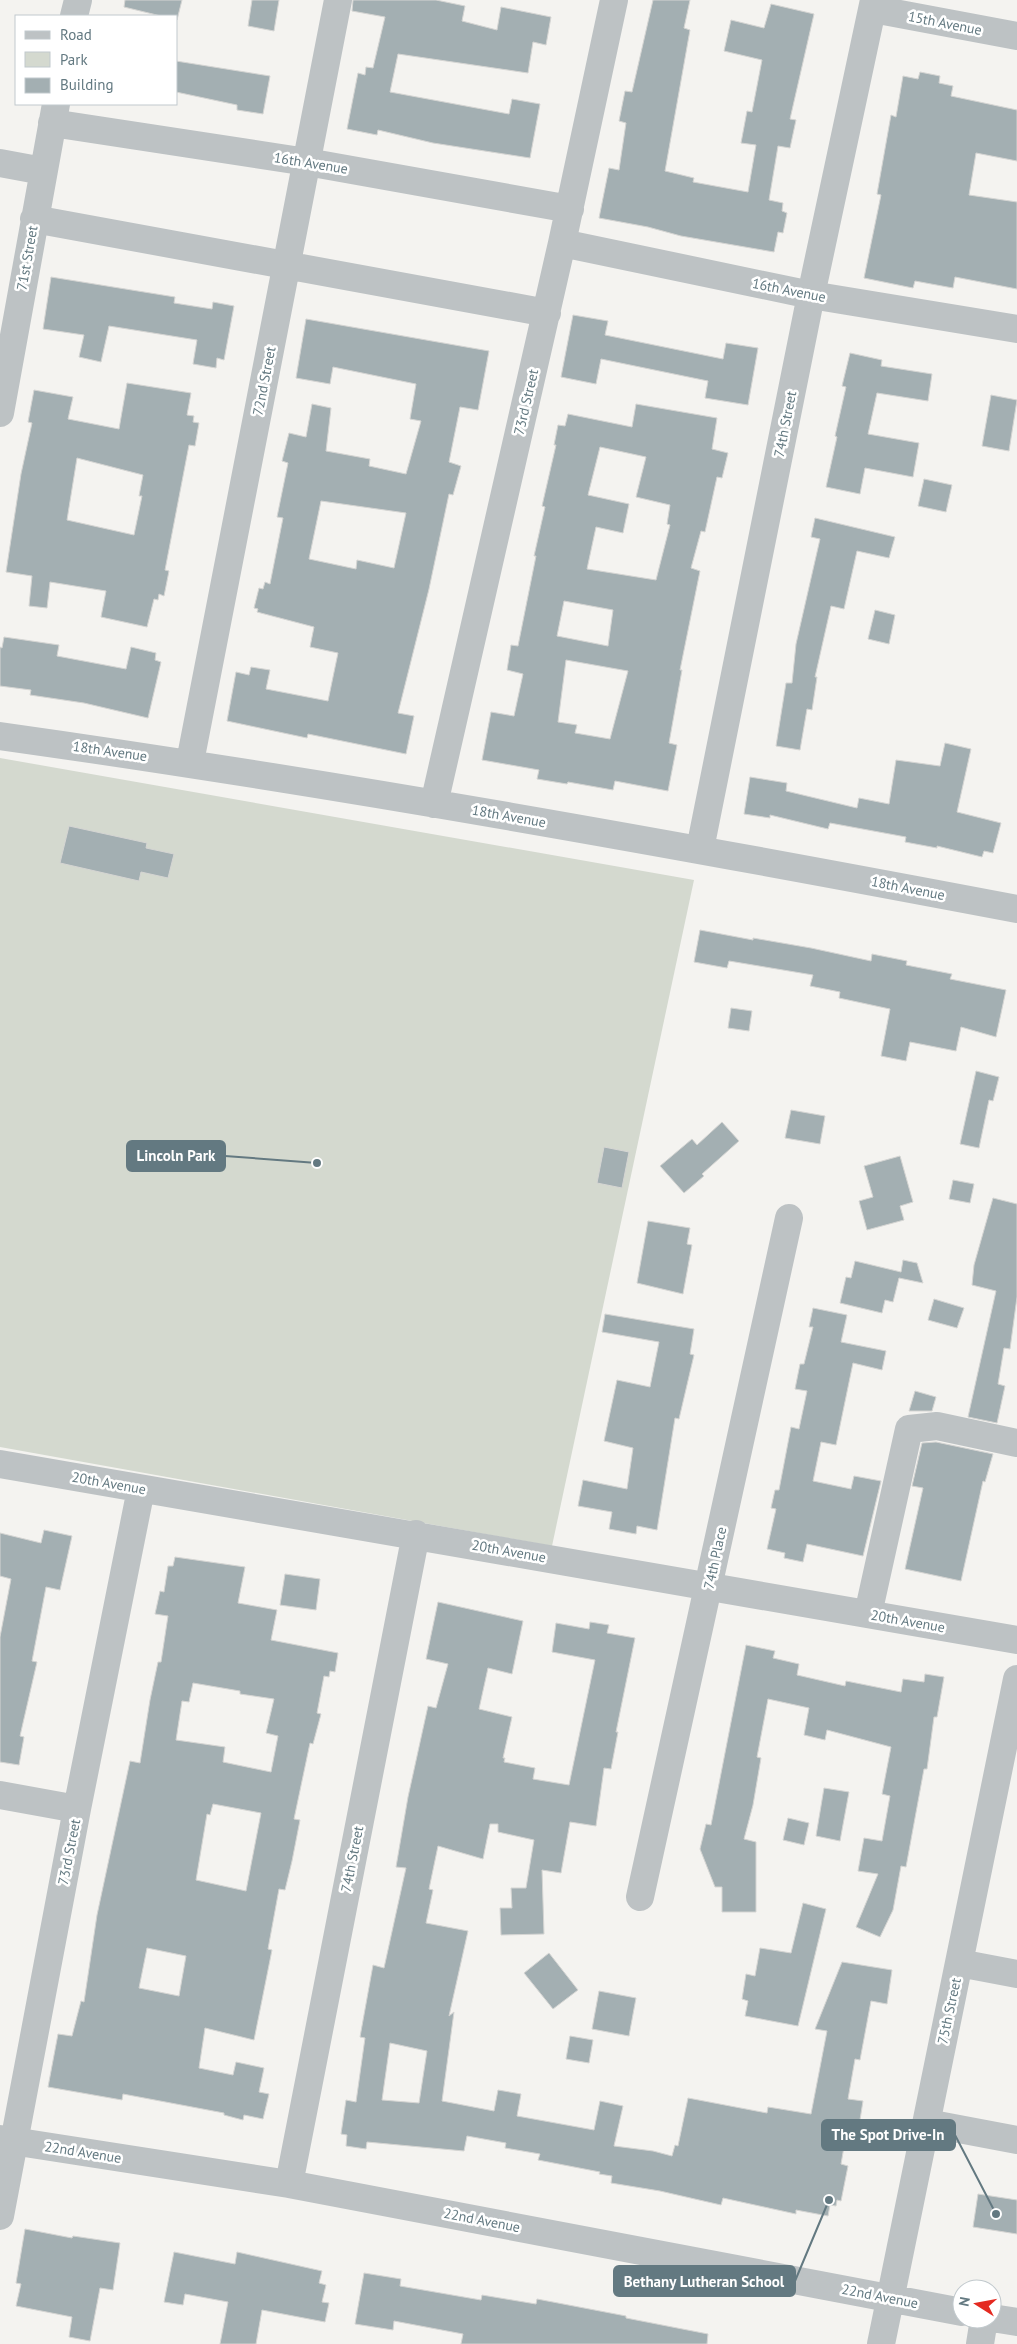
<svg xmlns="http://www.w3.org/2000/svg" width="1017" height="2344" viewBox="0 0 1017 2344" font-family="'PT Sans',sans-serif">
<rect width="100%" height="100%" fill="#f4f3f0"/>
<path fill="#d4d9cf" d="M0,758L694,880L552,1546L0,1447Z"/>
<path fill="#a3afb2" stroke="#d5d5d3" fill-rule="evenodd" d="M125,0H182L177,20L176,16H161L124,7Z
M252,0H279L274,31L248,26Z
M353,0H436L465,6L462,21L497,30L501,7L551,17L546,45L533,42L528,73L398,54L390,92L509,114L512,99L540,104L530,158L433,143L378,130L377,135L347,129L358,73L365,75L366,67L373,68L385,17L352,11Z
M653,0H690L684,28L690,30L665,171L694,178L693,182L748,192L756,145L741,143L747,111L752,112L762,60L724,51L731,20L764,28L771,4L814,14L790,119L796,120L790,148L778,146L769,200L783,203L782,211L787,213L783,233L778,232L774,252L681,236L648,227L599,218L609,168L619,170L626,123L619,121L625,91L632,92Z
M176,61L270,76L263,114L237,110V105L176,92Z
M920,72L940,76L939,83L953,86L951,96L1017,110V161L976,153L969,195L1017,202V289L955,277L953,288L915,281L913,288L864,278L881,195L877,194L891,115L896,117L903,76L918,79Z
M51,277L175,297L174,303L212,309L213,302L234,306L224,360L217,358L216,368L193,364L197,340L109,326L101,362L79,357L84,335L43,329Z
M573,315L608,321L605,335L723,359L726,343L758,348L748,405L705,398L708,381L601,359L596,384L561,377Z
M306,319L489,351L478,410L460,407L449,462L461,466L453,495L449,494L429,589L398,713L414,716L406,754L308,734L307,738L227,721L236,672L249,675L251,667L270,670L266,689L328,701L338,653L310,647L314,627L257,612L258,609L254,608L259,588L263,589L265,582L270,584L283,518L277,517L288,463L282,461L289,433L306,437L312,404L331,408L326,451L370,459L369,466L406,474L421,421L410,419L416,384L333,367L330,384L296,378ZM321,501L406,513L394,568L357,560L356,569L309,559Z
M850,353L882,360L881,366L932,374L928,401L877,393L868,434L919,443L913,477L865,468L860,494L826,487L837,437L835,436L846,387L842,386Z
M127,383L191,393L187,415L194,416L193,422L199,423L195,446L189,445L165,570L169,571L164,596L159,594L158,600L154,599L147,627L101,617L106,591L50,582L47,608L29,606L32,576L6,572L21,474L32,423L28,422L34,390L73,397L68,419L119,429ZM77,458L143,475L139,496H142L134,535L67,520Z
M991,395L1017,400L1009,451L982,446Z
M636,404L717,418L712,449L728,453L722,478L717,477L705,532L701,531L691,568L700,571L680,670H682L669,743L677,745L668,791L615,781L613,790L568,782L567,784L537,779L539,770L482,760L491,712L514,716L523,674L507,670L511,645L518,646L536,556H534L545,507L542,506L556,445H554L558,425L565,426L568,414L632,427ZM600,447L646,457L636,497L670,505L667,524L670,525L656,580L587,569L596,527L623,533L629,504L588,495ZM564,601L613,610L608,646L557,636ZM566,660L628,671L610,739L575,733L577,725L558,722Z
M924,479L952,485L946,512L918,506Z
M815,518L895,537L889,558L857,551L844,609L831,606L815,677H817L812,710L807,709L800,750L776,746L786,683H792L796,644L820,539L811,537Z
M875,610L895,615L889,644L868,639Z
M4,637L59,645L57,656L126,669L131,647L156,653L155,660L161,662L148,718L84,703L30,695L31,690L0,686V647L2,648Z
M945,743L971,749L957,812L1001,823L993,853L984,851L982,857L937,846V848L905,842L906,837L830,823L828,829L770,815V818L744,814L750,777L787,783L786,791L857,808L859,798L889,804L896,760L940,766Z
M69,826L147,843L146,848L174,854L168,878L141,872L139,881L60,863Z
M700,930L753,940V938L811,948L871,961L872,954L907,961L906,965L952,974L950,979L1006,990L996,1037L961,1027L956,1051L910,1042L906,1061L881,1056L890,1009L839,998L840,992L810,986L813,975L729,961L727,968L694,962Z
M731,1008L752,1011L749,1031L728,1028Z
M976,1071L999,1077L993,1101L989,1100L979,1148L960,1144Z
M791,1110L825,1116L820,1144L785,1138Z
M722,1122L739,1141L702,1174L704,1176L684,1193L660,1166L692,1139L697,1145Z
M604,1147L629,1152L622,1188L597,1183Z
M900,1156L913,1202L900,1206L904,1220L867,1230L859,1201L873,1197L864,1166Z
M953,1180L974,1184L970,1203L949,1199Z
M993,1198L1017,1204V1297L1010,1349L1004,1348L998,1384L1005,1386L997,1423L968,1417L996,1291L972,1285L974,1265Z
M648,1221L690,1228L687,1244L692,1245L683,1294L637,1283Z
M903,1260L917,1263L923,1283L899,1278L893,1302L885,1300L882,1313L840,1303L846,1277L851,1278L855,1261L901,1272Z
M934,1299L964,1308L957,1328L928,1320Z
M813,1308L847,1315L841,1342L886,1351L882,1370L853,1363L836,1445L821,1442L813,1481L851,1489L854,1476L881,1481L863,1556L807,1544L803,1562L784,1558L785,1553L767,1549L776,1509L771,1508L775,1490H779L791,1427L799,1429L807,1391L795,1389L800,1364H804L813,1327H809Z
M605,1314L694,1329L690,1354L694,1355L679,1419L675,1418L657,1530L637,1526L636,1534L609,1529L612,1512L578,1506L583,1480L627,1489L633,1448L604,1441L617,1380L650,1387L659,1342L602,1332Z
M915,1391L936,1397L932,1411H909Z
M936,1442L993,1454L985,1482L983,1481L961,1581L905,1569L923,1488L912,1486L922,1443Z
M44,1530L72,1536L60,1590L46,1587L32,1661L37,1662L20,1736L24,1737L19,1765L0,1762V1637L11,1579L0,1576V1533L41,1543Z
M175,1557L245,1567L238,1603L277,1610L271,1640L338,1653L335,1672L330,1671L329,1677L324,1676L317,1713L321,1714L313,1744L310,1743L294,1819L300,1820L292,1861L285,1890L279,1889L268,1949L272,1950L254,2040L205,2028L199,2068L233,2075L236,2062L264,2068L259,2092L269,2094L263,2119L244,2115L243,2120L224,2115V2113L123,2094L122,2100L48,2087L58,2034L72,2036L81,2001L84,2002L97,1915L130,1761L140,1763L150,1700L158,1662H161L168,1616L155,1614L160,1591L164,1592L168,1566H173ZM193,1683L240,1691V1694L274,1699L266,1733L278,1736L271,1772L223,1762L225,1747L176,1740L182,1701L189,1702ZM213,1804L261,1813L246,1891L196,1880L207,1814L210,1815ZM147,1948L186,1956L179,1996L139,1988Z
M285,1574L320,1579L316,1610L280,1605Z
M438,1602L523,1621L512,1674L488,1668L479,1709L512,1717L503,1758H505L504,1762L535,1768L533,1779L569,1785L595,1660L552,1652L556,1623L589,1629L590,1622L609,1625L607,1633L635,1638L616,1732H618L611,1769L604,1768L596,1826L570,1822L561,1873L542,1870L544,1934L501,1935L500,1908H512L511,1888H526L534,1840L498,1832V1824H490L483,1859L438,1846L429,1889L433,1890L426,1923L468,1931L449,2016L454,2012L442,2101L494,2111L498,2090L521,2094L517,2116L594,2130L600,2101L623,2106L614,2146L653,2151L672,2156L675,2145L678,2146L688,2098L767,2113L768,2107L811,2114L827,2031L815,2029L842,1962L892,1970L887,2004L871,2001L860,2060L855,2059L848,2099L863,2101L859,2126L848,2124L841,2164L848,2166L841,2201L837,2200L836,2206L830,2205L828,2216L796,2210V2214L723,2198L721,2205L660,2191L611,2183L612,2176L599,2174L600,2172L538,2160L540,2154L505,2148L506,2143L467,2136L464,2151L367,2142L366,2149L346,2146L347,2135L341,2134L346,2100L356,2102L365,2038L360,2037L373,1965L384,1968L406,1868L396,1867L408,1797L428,1706L436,1708L448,1664L426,1659ZM390,2043L427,2051L419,2103L382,2100Z
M746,1645L775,1651L773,1658L799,1664L797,1675L845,1686L846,1681L901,1692L903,1679L924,1682L925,1674L944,1677L937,1717H934L927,1769H924L906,1867L901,1866L893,1910L880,1937L856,1927L878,1874L858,1871L864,1838L882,1841L890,1796L882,1794L891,1747L827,1730L825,1740L804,1735L809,1708L768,1699L757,1757L761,1758L753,1805L744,1839L756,1842V1912H722V1887H715L700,1849L706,1824L711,1825Z
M824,1788L849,1792L840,1841L816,1836Z
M788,1818L809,1823L804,1845L783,1840Z
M803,1903L826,1909L798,2026L745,2016L748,2001L742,1999L746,1974L755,1976L760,1948L791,1953Z
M549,1953L578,1990L553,2009L524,1973Z
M599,1991L636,1998L629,2036L592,2029Z
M570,2036L593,2040L589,2063L566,2059Z
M978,2194L1017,2200V2234L973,2227Z
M25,2229L72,2238L73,2236L120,2243L113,2290L100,2288L90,2341L69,2337L72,2317L16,2306L21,2284L16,2283Z
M174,2252L235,2264L237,2252L322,2271L319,2283L326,2285L322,2302L329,2303L325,2322L262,2310L256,2344H220L228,2302L185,2294L183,2305L164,2302Z
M364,2273L401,2279L400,2286L481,2300L482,2295L536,2304L537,2299L626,2316V2318L708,2334L707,2344H461L463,2334L394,2321L393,2330L355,2324Z"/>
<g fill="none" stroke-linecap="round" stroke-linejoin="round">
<path stroke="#bdc2c4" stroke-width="28" d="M873,9L1017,36
M74,16L78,0
M52,123L307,162L570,209
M0,163L43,171
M34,219L547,313
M562,243L811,295L1017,329
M0,413L56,104
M0,736C341,784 679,845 1017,909
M190,762L338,0
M434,804L562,243L614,0
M700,849L811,295L874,0
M0,1464L1017,1640
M868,1614L909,1429L937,1426L1017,1443
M0,1795L77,1809
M640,1897L789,1218
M959,1963L1017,1974
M927,2123L1017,2140
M0,2139L289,2184L962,2312
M289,2184L416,1534
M0,2216L77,1809L141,1489
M992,2318L1017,2322
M881,2344L1017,1679
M980,2344L984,2319"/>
</g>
<g text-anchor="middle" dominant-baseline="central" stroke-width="5" stroke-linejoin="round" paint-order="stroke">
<g font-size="14" fill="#637981" stroke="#fff">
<text transform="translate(945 23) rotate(11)">15th Avenue</text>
<text transform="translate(311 163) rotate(9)">16th Avenue</text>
<text transform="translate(27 258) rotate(-80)">71st Street</text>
<text transform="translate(789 290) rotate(11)">16th Avenue</text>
<text transform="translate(264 381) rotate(-79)">72nd Street</text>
<text transform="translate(526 402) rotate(-77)">73rd Street</text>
<text transform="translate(785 424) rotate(-79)">74th Street</text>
<text transform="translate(110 751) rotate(8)">18th Avenue</text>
<text transform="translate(509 816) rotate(10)">18th Avenue</text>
<text transform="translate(908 888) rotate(11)">18th Avenue</text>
<text transform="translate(109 1483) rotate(10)">20th Avenue</text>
<text transform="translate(509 1551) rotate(10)">20th Avenue</text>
<text transform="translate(715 1558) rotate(-78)">74th Place</text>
<text transform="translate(908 1621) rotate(10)">20th Avenue</text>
<text transform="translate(69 1852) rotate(-79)">73rd Street</text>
<text transform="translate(352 1859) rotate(-79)">74th Street</text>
<text transform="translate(949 2011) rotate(-78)">75th Street</text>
<text transform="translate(83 2152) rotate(9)">22nd Avenue</text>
<text transform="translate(482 2220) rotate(11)">22nd Avenue</text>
<text transform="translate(880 2296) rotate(11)">22nd Avenue</text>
</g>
</g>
<path fill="none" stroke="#637981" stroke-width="2" d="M317 1163L225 1156M996 2214L955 2135M829 2200L795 2281"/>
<g fill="#637981" stroke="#fff" stroke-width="2">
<circle cx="317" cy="1163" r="5"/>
<circle cx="996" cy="2214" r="5"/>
<circle cx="829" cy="2200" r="5"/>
</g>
<g fill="#637981" stroke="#637981" stroke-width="2">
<rect x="127" y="1141" width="98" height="30" rx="5"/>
<rect x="822" y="2120" width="133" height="30" rx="5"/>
<rect x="614" y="2266" width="181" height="30" rx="5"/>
</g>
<g font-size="15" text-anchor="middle" font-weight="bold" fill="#fff">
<text x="176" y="1161">Lincoln Park</text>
<text x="888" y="2140">The Spot Drive-In</text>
<text x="704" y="2287">Bethany Lutheran School</text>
</g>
<rect x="15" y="15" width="162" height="90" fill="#ffffff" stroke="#c1c9cd"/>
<rect x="25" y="31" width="25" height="8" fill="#bdc2c4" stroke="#c1c9cd"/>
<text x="60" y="40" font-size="15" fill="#637981">Road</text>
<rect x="25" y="52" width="25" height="15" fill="#d4d9cf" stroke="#c1c9cd"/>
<text x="60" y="65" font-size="15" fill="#637981">Park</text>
<rect x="25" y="78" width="25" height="15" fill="#a3afb2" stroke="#c1c9cd"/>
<text x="60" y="90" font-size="15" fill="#637981">Building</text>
<g transform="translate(977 2304) rotate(281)"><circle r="24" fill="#ffffff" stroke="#c1c9cd"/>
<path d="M0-4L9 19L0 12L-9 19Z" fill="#e42920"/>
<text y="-8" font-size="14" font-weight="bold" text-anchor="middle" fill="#637981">N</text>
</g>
</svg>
